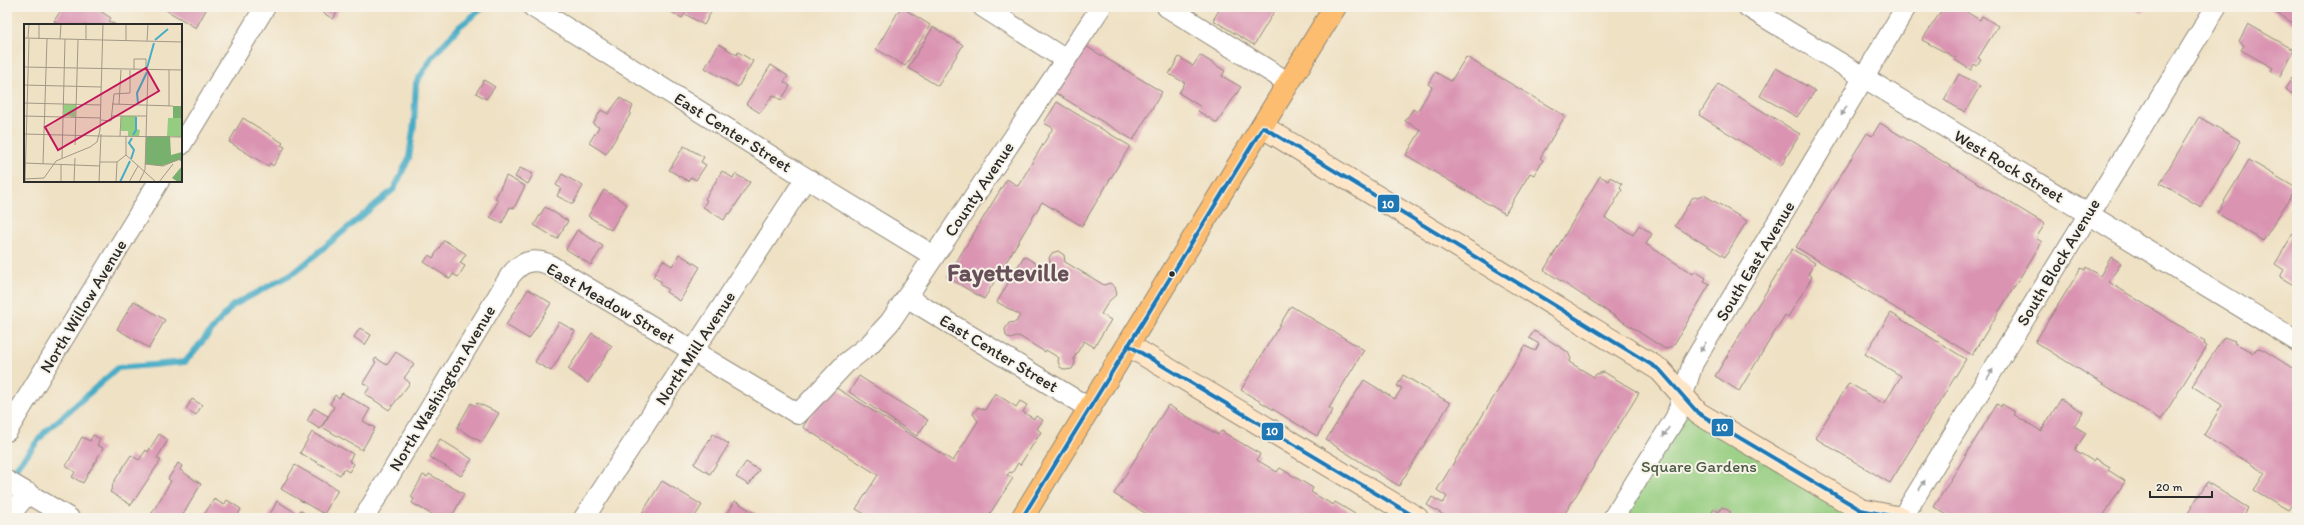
<svg xmlns="http://www.w3.org/2000/svg" width="2304" height="525" viewBox="0 0 2304 525" font-family="Itim,sans-serif">
<rect width="100%" height="100%" fill="#f7f3e8"/>
<filter id="ink" filterUnits="userSpaceOnUse"><feTurbulence type="fractalNoise" baseFrequency=".025" numOctaves="2"/><feDisplacementMap in="SourceGraphic" scale="8" xChannelSelector="R" yChannelSelector="G"/><feConvolveMatrix kernelMatrix="1 2 1 2 8 2 1 2 1" color-interpolation-filters="sRGB"/></filter>
<filter id="wash" filterUnits="userSpaceOnUse"><feTurbulence type="fractalNoise" baseFrequency=".012" numOctaves="4" result="noise"/><feDisplacementMap in="SourceGraphic" scale="16" xChannelSelector="R" yChannelSelector="G"/><feGaussianBlur stdDeviation="0.9" result="paint"/><feColorMatrix in="noise" values="0 0 0 0 0 0 0 0 0 0 0 0 0 0 0 0 0 1.4 0 .05"/><feComposite in="paint" operator="in"/></filter>
<g filter="url(#wash)">
<rect width="100%" height="100%" fill="#efe1c4"/>
<path fill="#95cd80" stroke="#607c56" d="M1682,397L1861,510L1901,518H1727L1730,512L1722,507L1719,512L1714,509L1709,518H1613Z"/>
<g fill="none" stroke-linecap="round" stroke-linejoin="round">
<path stroke="#47acc6" stroke-width="6" d="M16,468L45,432L118,368L185,362L232,306L295,272L394,189L409,158L414,124L416,83L433,56L460,26L484,7"/>
</g>
<g id="blocks">
<path fill="#da94b2" d="M7,7H14L7,19Z
M63,7H94L111,18L109,21L116,25H60L54,21Z
M161,7H205L207,8L196,28Z
M314,7H340L333,19Z
M662,7H714L704,25L685,14L682,18Z
M901,7L930,25L905,66L876,49Z
M1221,7H1277L1254,45L1213,20Z
M1944,7H1965L1963,10L1980,20L1982,16L1998,26L1978,58L1981,60L1977,66L1974,64L1971,70L1955,60L1956,58L1922,40Z
M2133,7H2146L2142,13Z
M2266,7H2297V24L2293,23Z
M2248,24L2294,50L2280,76L2271,71L2273,68L2241,50L2244,45L2239,41Z
M933,27L963,45L938,86L908,68Z
M719,44L737,55L738,52L753,61L738,87L705,68Z
M1084,45L1162,92L1133,140L1055,93Z
M1200,55L1225,71L1222,76L1241,87L1217,123L1198,111L1201,107L1179,93L1185,83L1169,74L1179,57L1193,66Z
M1466,57L1565,116L1540,158L1543,160L1534,175L1530,173L1505,214L1406,155L1421,130L1405,121L1413,109L1417,112L1432,87L1428,84L1435,72L1451,81Z
M771,65L788,76L784,82L790,86L781,100L773,95L760,113L746,104Z
M1776,68L1815,91L1797,117L1760,96Z
M1959,74L1980,86L1965,112L1944,100Z
M2292,78L2297,81V97L2285,89Z
M484,80L495,87L486,99L476,93Z
M1718,84L1800,134L1781,166L1699,115Z
M620,98L633,106L630,112L631,113L606,154L589,143L599,127L593,124L601,110L608,114Z
M1057,102L1130,146L1082,226L1042,202L984,299L947,277L1007,179L1018,186L1053,128L1044,123Z
M2199,117L2241,141L2201,207L2160,183Z
M243,118L283,143L281,145L285,147L273,166L270,163L268,166L229,142Z
M1880,123L2045,224L2036,238L2042,242L1972,355L1796,247L1867,133L1872,136Z
M684,146L704,157L701,162L706,165L696,180L691,177L688,181L669,170Z
M2249,160L2296,188L2263,241L2217,213Z
M520,168L533,174L528,184L515,177Z
M722,171L733,178L735,174L750,182L730,214L728,213L724,220L703,207L707,200L705,199Z
M562,174L583,186L573,204L557,196L561,188L556,185Z
M506,176L525,186L514,208L510,207L502,223L490,217L498,201L495,199Z
M1600,176L1608,181L1610,177L1622,184L1620,188L1622,190L1605,218L1633,235L1639,225L1652,234L1646,244L1693,274L1695,271L1706,278L1704,281L1710,284L1673,346L1665,349L1544,270Z
M604,190L627,204L611,230L588,216Z
M1704,195L1747,221L1725,257L1675,226L1692,198Z
M545,207L568,221L557,239L534,225Z
M577,230L603,246L591,265L566,249Z
M2294,232L2297,233V287L2280,277L2284,270L2275,264Z
M444,240L466,254L460,263L465,266L458,277L453,274L450,279L424,262L429,255L433,258Z
M1792,249L1815,263L1808,274L1812,277L1788,317L1785,315L1739,391L1715,376Z
M1058,251L1064,255L1065,262L1104,285L1110,283L1115,287L1117,294L1109,301L1101,314L1111,320L1094,347L1084,341L1074,358L1075,363L1072,369L1065,370L1060,367L1058,361L1059,358L1046,350L1045,352L1019,336L1011,339L1006,336L1005,329L1009,323L1016,322L1020,315L997,302L1024,256L1048,271L1051,265L1049,258L1052,253Z
M679,254L700,267L680,301L666,292L668,289L660,285L662,282L653,277L663,260L672,266Z
M2111,257L2121,263L2109,282L2205,342L2204,344L2207,346L2161,420L2035,342L2081,268L2085,270L2086,267L2100,276Z
M528,289L551,303L529,339L506,325Z
M134,301L165,320L149,348L117,329Z
M1291,306L1364,350L1329,408L1333,410L1317,436L1241,390Z
M1891,313L1966,359L1890,483L1815,438L1849,383L1884,404L1901,376L1865,354Z
M559,322L575,331L551,371L535,362Z
M360,328L371,335L365,345L354,337Z
M1534,331L1568,352L1571,359L1569,362L1594,377L1596,374L1604,372L1639,393L1562,518H1449L1427,505L1432,497L1443,503L1447,497L1437,490L1525,346L1535,351L1539,344L1529,338Z
M592,333L612,346L588,383L568,369Z
M2224,337L2235,341L2234,343L2251,351L2250,352L2253,354L2257,348L2262,349L2297,371V499L2288,510L2254,490L2265,473L2204,435L2222,405L2192,386Z
M396,352L414,364L404,378L410,383L389,410L365,394L370,387L363,383L376,362L374,361L376,358L387,365Z
M1403,375L1450,403L1399,486L1326,440L1364,380L1395,399L1402,388L1397,386Z
M859,376L928,420L917,436L849,392Z
M830,384L953,461L978,421L973,414L978,407L985,410L995,393L1016,407L1020,401L1027,405L1023,412L1034,419L1036,416L1043,420L1037,429L1041,432L1020,465L1018,463L1012,473L1010,472L1007,475L1013,478L987,518H871L856,509L878,475L803,427Z
M342,393L370,409L363,421L375,428L362,450L322,427L334,407L330,404L335,395L339,398Z
M192,399L202,405L196,415L186,409Z
M2061,399L2083,412L2074,426L2086,433L2075,450L2093,461L2095,458L2110,467L2108,470L2125,481L2102,518H1952L1934,507L1997,404L2001,407L2002,404L2015,412L2013,414L2041,431Z
M471,403L475,406L477,403L499,413L482,442L457,428Z
M1168,405L1218,435L1221,431L1260,454L1257,460L1277,472L1280,468L1313,488L1311,492L1333,505L1335,502L1355,514L1352,518H1153L1114,494Z
M314,408L328,416L320,429L307,421Z
M312,432L353,454L349,461L354,464L349,472L344,469L340,475L300,453Z
M159,434L168,440L157,458L161,460L131,505L110,492L113,486L112,485L131,455L139,460L146,450L148,452Z
M713,434L729,444L710,474L694,464Z
M93,435L100,439L97,445L103,448L83,483L72,477L75,472L66,466L82,437L90,441Z
M440,439L472,459L461,476L430,457Z
M746,462L759,470L749,485L736,477Z
M178,463L182,466L180,470L201,484L181,518H149L171,481L168,479Z
M295,465L338,490L324,514L281,489Z
M429,474L464,494L451,518H438L412,503L414,499L411,497L423,475L427,477Z
M662,481L702,505L694,518H639Z
M2207,482L2248,508L2242,518H2185Z
M214,499L224,505L227,500L241,509L237,518H202Z
M277,501L298,514L300,510L306,514L303,518H268Z
M735,501L763,518H725Z
M1722,507L1731,512L1727,518H1708L1714,509L1719,512Z"/>
</g>
</g>
<g filter="url(#ink)">
<use href="#blocks" fill-opacity="0" stroke="#8d8678" stroke-width="1"/>
<g fill="none" stroke-linecap="round" stroke-linejoin="round">
<defs>
<path id="street" d="M533,7L806,178L934,256
M983,7L1066,60
M1167,7L1289,83
M1748,7L2297,341
M181,145L265,7
M908,298L1089,408
M7,431L159,181
M7,481L69,518
M7,518L28,493
M364,518L510,276C521,262 531,258 548,264L798,414L846,363L869,345L890,322L1101,7
M584,518L806,178
M1613,518L1676,417L1693,363L1906,7
M1902,518L2216,7"/>
<path id="secondary" d="M1263,127L1660,370L1698,413L1861,510L1901,518
M1128,345L1417,518"/>
<path id="primary" d="M1022,518L1335,7"/>
</defs>
<use href="#street" stroke="#8d8678" stroke-width="22"/>
<use href="#secondary" stroke="#8d8678" stroke-width="24"/>
<use href="#primary" stroke="#8d8678" stroke-width="24"/>
<use href="#street" stroke="#fff" stroke-width="20"/>
<use href="#secondary" stroke="#fee5c5" stroke-width="22"/>
<use href="#primary" stroke="#fcbd6f" stroke-width="22"/>
<defs>
<path id="bus-1" d="M1128,345L1417,518
M1022,518L1263,127L1660,370L1698,413L1861,510L1901,518"/>
</defs>
<use href="#bus-1" stroke="#f7f3e8" stroke-width="7"/>
<use href="#bus-1" stroke="#1f77b4" stroke-width="4"/>
</g>
<defs><path id="oneway-solid" d="M-6-.8H1V-3.2L6.5 0L1 3.2V.8H-6Z"/></defs>
<g fill="#a0a0a0">
<use href="#oneway-solid" transform="translate(1844 111) rotate(121)"/>
<use href="#oneway-solid" transform="translate(1703 347) rotate(121)"/>
<use href="#oneway-solid" transform="translate(1990 374) rotate(-59)"/>
<use href="#oneway-solid" transform="translate(1666 432) rotate(122)"/>
<use href="#oneway-solid" transform="translate(1922 485) rotate(-59)"/>
</g>
</g>
<circle fill="#2b2b2b" stroke="#f7f3e8" stroke-width="1.5" cx="1172" cy="274" r="3.5"/>
<g text-anchor="middle" dominant-baseline="central" stroke-width="4" stroke-linejoin="round" paint-order="stroke">
<g font-size="17" fill="#2b2b2b" stroke="#f7f3e8">
<text transform="translate(733 132) rotate(32)">East Center Street</text>
<text transform="translate(2009 166) rotate(31)">West Rock Street</text>
<text transform="translate(979 189) rotate(-56)">County Avenue</text>
<text transform="translate(1755 261) rotate(-59)">South East Avenue</text>
<text transform="translate(2058 262) rotate(-59)">South Block Avenue</text>
<text transform="translate(611 303) rotate(30)">East Meadow Street</text>
<text transform="translate(83 306) rotate(-59)">North Willow Avenue</text>
<text transform="translate(695 348) rotate(-57)">North Mill Avenue</text>
<text transform="translate(999 353) rotate(31)">East Center Street</text>
<text transform="translate(442 388) rotate(-59)">North Washington Avenue</text>
</g>
<g font-size="17" fill="#4b5c44" stroke="#f7f3e8">
<text x="1699" y="466">Square Gardens</text>
</g>
<g font-size="25" font-weight="bold" fill="#68505a" stroke="#f7f3e8">
<text x="1008" y="272">Fayetteville</text>
</g>
</g>
<g transform="translate(24 24)">
<rect width="158" height="158" fill="#efe1c4"/>
<path d="M39,80H52L51,93L40,91ZM97,92H112V105L116,106L115,112H104V107H97ZM144,94H158V113L143,112Z" fill="#95cd80"/>
<path d="M149,82H158V94H149ZM122,112H146L147,131L158,128V138L155,136L137,142L121,140ZM158,142V158H154L148,154Z" fill="#78b06e"/>
<path fill="none" stroke="#47acc6" stroke-width="2" d="M131,16L144,5M123,44L130,19M114,79L113,69L123,48M109,111L112,106V93M107,135L110,126L105,119L108,114M96,158L106,137"/>
<path fill="none" stroke="#a19887" stroke-width="1" d="M0,14L158,18M4,14L5,0M15,15V0M36,15L37,0M62,16V0M102,17V0M123,17L124,0M0,43L158,46M110,46V35H122V47M0,61L77,63M0,79L77,81M88,80L149,82M95,80L97,46M145,82V46M0,92L77,94M87,92H123M77,96L87,97L90,70L106,69V46M0,110L75,112M75,112L158,113M96,112L97,92M51,121L54,16M102,131L132,158M102,131V112M38,134L41,15M76,138H93L102,131M0,139L76,142M19,140L23,15M121,140L139,142L158,134M0,155L20,154L32,137L66,123L73,118L76,106L79,0M1,158L5,15M19,158H47M37,158V141M50,158L51,134M75,158L77,110M92,158L93,138M105,158L114,142M115,158L121,146L124,47M135,158L149,140"/>
<path fill="#c2185b" fill-opacity="0.15" stroke="#c2185b" stroke-width="2" d="M122,44L135,67L34,126L21,103Z"/>
<rect width="158" height="158" fill="none" stroke="#2b2b2b" stroke-width="2"/>
</g>
<g stroke="#f7f3e8" stroke-width="1.5">
<rect x="1377" y="194" width="23" height="19" rx="4" fill="#1f77b4"/>
<rect x="1711" y="418" width="23" height="19" rx="4" fill="#1f77b4"/>
<rect x="1261" y="422" width="23" height="19" rx="4" fill="#1f77b4"/>
</g>
<g font-size="11" text-anchor="middle" font-weight="bold" fill="#fff">
<text x="1388" y="208">10</text>
<text x="1722" y="431">10</text>
<text x="1272" y="435">10</text>
</g>
<rect width="2304" height="525" fill="none" stroke="#f7f3e8" stroke-width="24"/>
<path d="M2150 491v6h62v-6" fill="none" stroke="#2b2b2b" stroke-width="2"/>
<text x="2156" y="491" font-size="12" fill="#2b2b2b" stroke="#f7f3e8" stroke-width="3" paint-order="stroke">20 m</text>
</svg>
